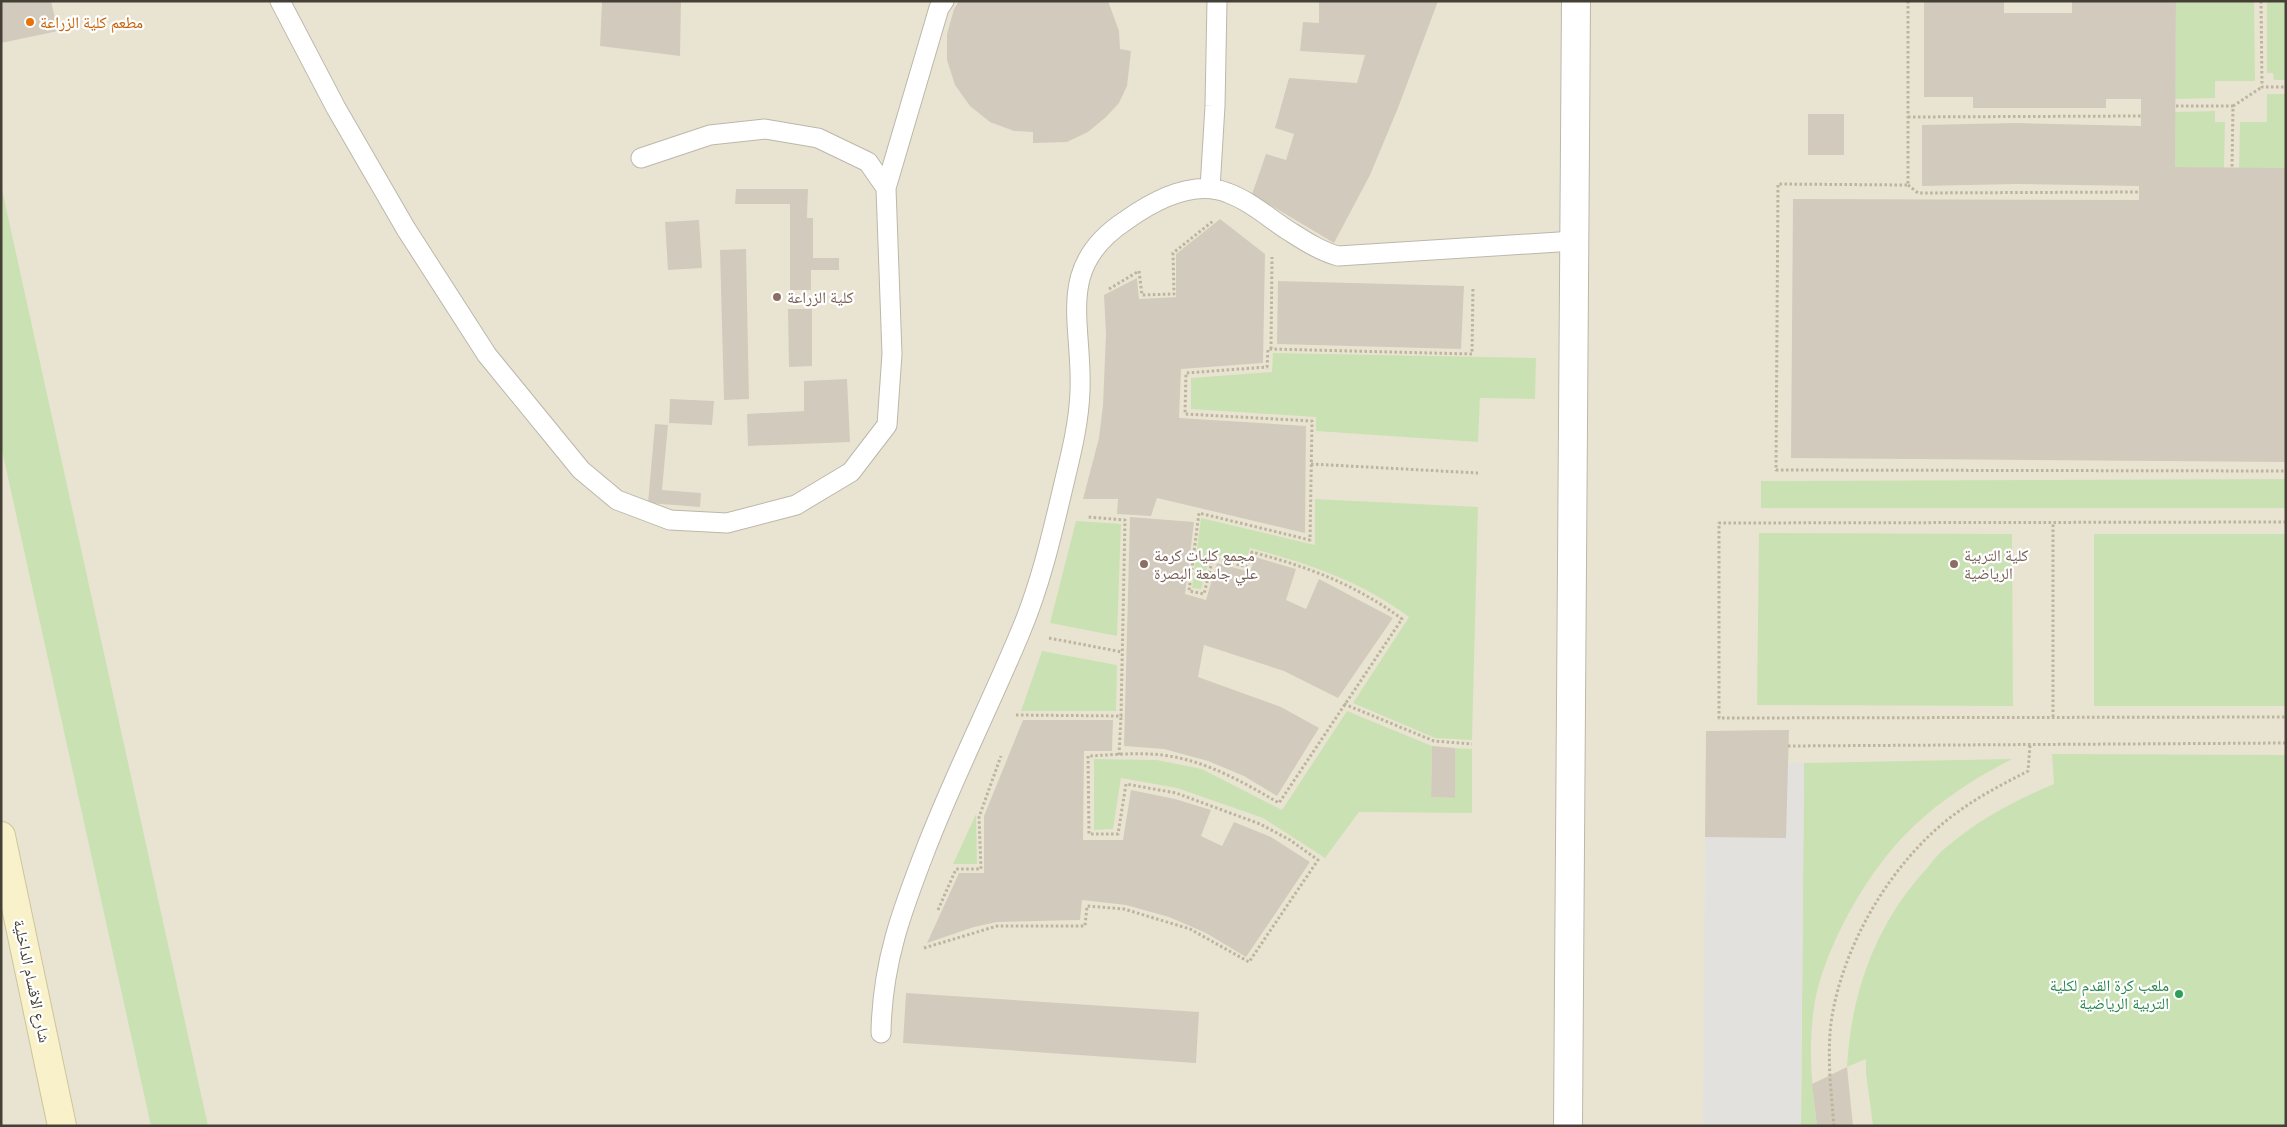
<svg xmlns="http://www.w3.org/2000/svg" width="2287" height="1127" viewBox="0 0 2287 1127" font-family="Raleway,'Noto Naskh Arabic',sans-serif">
<rect width="100%" height="100%" fill="#f2efe7"/>
<path fill="#e9e4d2" d="M1,1H2286V1126H1Z"/>
<path fill="#cae2b3" d="M2176,1H2254L2255,81H2215V98L2175,99Z
M2267,1H2286V80H2274L2273,73H2267Z
M2267,94H2286V168H2239L2240,122H2267Z
M2215,111V122H2225L2224,168L2175,167V112Z
M1,185L208,1126H151L1,446Z
M1273,353L1536,358L1535,399L1480,398L1478,442L1316,431V417L1191,409V378L1272,372Z
M2286,479V508H1761V481Z
M1315,499L1478,507L1472,740L1435,738L1353,703L1409,617C1361,581 1307,563 1250,548L1245,563L1211,553L1201,589L1192,588L1201,518L1315,545Z
M1076,521L1121,524L1117,636L1050,623Z
M1759,533L2012,534L2013,706L1757,705Z
M2094,534H2286V706H2094Z
M1042,651L1117,665L1116,711H1021Z
M1347,711L1432,746L1431,797L1455,798V748L1472,749V813L1359,812L1325,858L1263,818L1177,788L1121,778L1113,829L1094,830V759L1157,760L1202,769L1282,810Z
M2052,754L2286,755V1126H1873L1866,1073V1059L1847,1067C1851,992 1876,923 1928,867C1934,859 1941,851 1949,845C1981,818 2016,800 2054,784Z
M2012,759C1977,777 1944,798 1915,825C1870,866 1823,948 1814,1008C1808,1047 1812,1088 1817,1126H1801L1804,763Z
M976,814L977,864H953Z"/>
<path fill="#e3e1de" d="M1788,763H1804L1801,1126H1703L1705,837L1786,838Z"/>
<path fill="#d2cbbd" d="M1,1H51L58,31L1,43Z
M602,1H681L680,56L600,46Z
M959,1H1108L1119,31L1120,49L1131,51L1127,86L1119,103L1106,117L1088,132L1067,142L1033,143V132L1014,131L990,122L970,106L955,85L947,60V34L954,9Z
M1319,1H1438L1398,108L1370,175L1334,243L1252,194L1266,154L1286,160L1294,134L1275,128L1289,78L1357,83L1365,55L1300,51L1303,22L1319,23Z
M1924,1H2004V13H2072V1H2176L2175,167L2286,168V462L1791,458L1793,199L2139,200V186L2016,184L1922,186V125L2016,123L2141,126V99H2106V108H1973V97H1924Z
M1808,114H1844V155H1808Z
M736,189H808L807,218H813V258H839V270H811V290H790V204H735Z
M1220,219L1265,254L1263,363L1181,369L1179,418L1306,426L1305,533L1157,498L1151,516L1117,514L1118,499H1083L1099,438L1103,405L1106,334L1104,295L1137,278L1139,299L1176,297V254Z
M699,220L702,268L668,270L665,222Z
M746,249L749,399L724,400L720,250Z
M1278,281L1464,286L1461,349L1277,344Z
M788,309H812V366L789,367Z
M847,379L850,442L748,446L747,414L804,411V381Z
M670,399L714,401L712,425L669,423Z
M655,424L668,425L662,490L701,493L700,507L648,503Z
M1130,517L1194,522L1185,594L1206,600L1217,563L1250,572L1255,557L1296,569L1286,600L1306,609L1319,579L1393,618L1338,698L1284,671L1204,645L1198,677L1281,707L1319,728L1277,796L1244,776L1208,761L1164,749L1124,746Z
M1023,720H1113L1112,751H1084L1083,840H1123L1131,790L1175,799L1211,810L1201,836L1222,846L1234,822L1271,837L1310,862L1246,957L1206,933L1169,917L1126,905L1082,900L1080,920L997,922L974,927L927,943L959,873H984V816Z
M1789,730L1786,838L1705,837L1706,731Z
M1432,746L1455,748V798L1431,797Z
M906,993L1199,1012L1196,1063L903,1043Z
M1847,1067L1853,1126H1817L1812,1084Z"/>
<g fill="none" stroke-linecap="round" stroke-linejoin="round">
<defs>
<path id="lane" d="M280,1L336,108L406,229L487,355L581,470L617,500L670,520L727,523L796,505L851,472L887,425L892,354L886,188L868,162L818,138L765,129L710,135L641,158
M886,188L939,8L944,1
M1210,188L1215,106L1217,1
M881,1033C882,963 902,910 927,846C955,774 990,705 1020,633C1041,584 1053,530 1065,479C1072,450 1079,421 1080,391C1083,323 1054,268 1125,221C1153,201 1193,179 1228,193C1250,201 1269,218 1289,231C1305,241 1320,251 1338,256L1574,241"/>
<path id="street" d="M1568,1126L1576,1"/>
<path id="secondary" d="M1,836L62,1126"/>
</defs>
<use href="#lane" stroke="#bcb7aa" stroke-width="21"/>
<use href="#street" stroke="#bcb7aa" stroke-width="30"/>
<use href="#secondary" stroke="#cdc49a" stroke-width="30"/>
<path stroke="#bcb49d" stroke-width="3" stroke-dasharray="2.5 2.5" stroke-linecap="butt" d="M1908,1V185L1778,184L1776,470L2286,471
M2261,1L2262,87H2286
M2176,106H2233L2232,168
M2233,106L2262,87
M1908,117L2141,116
M1908,185L1918,193L2139,192
M1109,289L1139,271L1142,295L1174,294L1173,253L1213,221
M1271,349L1272,257
M1311,464L1478,473
M2286,522L1719,523V718L2286,717
M1049,638L1122,652
M1344,704L1434,741L1472,744
M1016,715L1121,716L1125,520L1088,517
M2053,717V523
M1788,746L2286,743
M1119,755L1121,716
M938,910L956,869H981L979,817L1001,756
M924,948L997,926H1085L1087,906L1124,909L1190,929L1249,962L1318,860L1290,840L1260,824L1176,793L1126,784L1118,834H1089L1088,756C1112,755 1138,752 1162,755C1205,760 1243,782 1279,803L1402,619C1355,584 1308,567 1252,552L1247,567L1213,558L1204,594L1189,591L1199,513L1310,540L1312,421L1185,414L1186,373L1267,367L1268,349H1271L1472,354L1473,287
M1834,1126C1831,1092 1827,1057 1831,1023C1842,944 1894,857 1959,811C1981,795 2005,783 2028,771L2030,745"/>
<use href="#lane" stroke="#fff" stroke-width="19"/>
<use href="#street" stroke="#fff" stroke-width="28"/>
<use href="#secondary" stroke="#f9f1c9" stroke-width="28"/>
</g>
<circle fill="#e8710a" stroke="#fff" stroke-width="2" cx="30" cy="22" r="5"/>
<g fill="#8d6e63" stroke="#fff" stroke-width="2">
<circle cx="777" cy="297" r="5"/>
<circle cx="1144" cy="564" r="5"/>
<circle cx="1954" cy="564" r="5"/>
</g>
<circle fill="#2e9e5b" stroke="#fff" stroke-width="2" cx="2179" cy="994" r="5"/>
<g text-anchor="middle" dominant-baseline="central" stroke-width="4.5" stroke-linejoin="round" paint-order="stroke">
<g font-size="16" fill="#c56008" stroke="#fff" text-anchor="start">
<text x="40" y="22">مطعم كلية الزراعة</text>
</g>
<g font-size="16" fill="#785e54" stroke="#fff" text-anchor="start">
<text x="787" y="297">كلية الزراعة</text>
<text x="1154" y="555">مجمع كليات كرمة<tspan x="1154" dy="18">علي جامعة البصرة</tspan></text>
<text x="1964" y="555">كلية التربية<tspan x="1964" dy="18">الرياضية</tspan></text>
</g>
<g font-size="16" fill="#444036" stroke="#fff">
<text transform="translate(32 981) rotate(78)">شارع الاقسام الداخلية</text>
</g>
<g font-size="16" fill="#27864d" stroke="#fff" text-anchor="end">
<text x="2169" y="985">ملعب كرة القدم لكلية<tspan x="2169" dy="18">التربية الرياضية</tspan></text>
</g>
</g>
<rect width="2287" height="1127" fill="none" stroke="#444036" stroke-width="5"/>
</svg>
